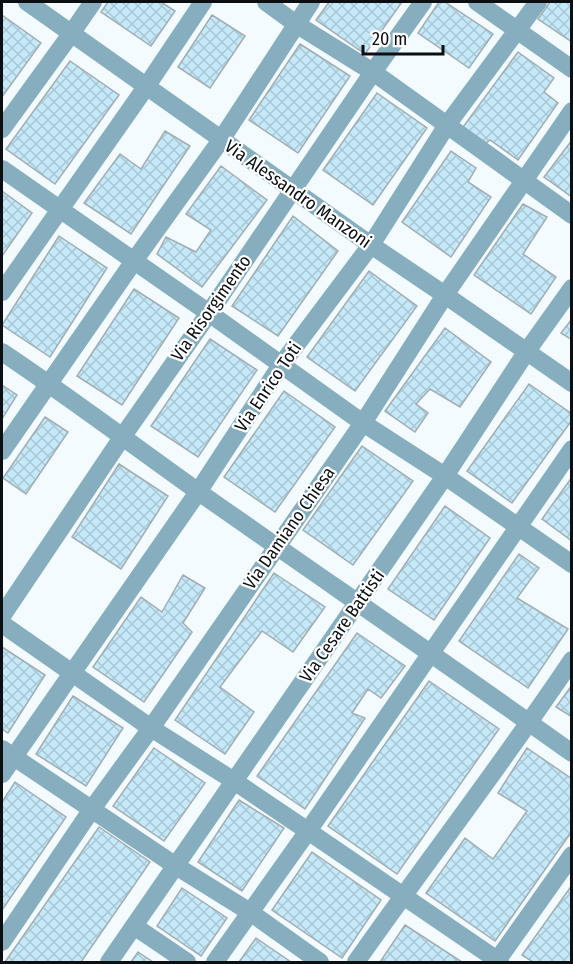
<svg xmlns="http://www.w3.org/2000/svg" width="573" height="964" viewBox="0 0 573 964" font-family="'Fira Sans Condensed',sans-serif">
<defs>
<pattern id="building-cross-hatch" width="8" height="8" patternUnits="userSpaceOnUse" patternTransform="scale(1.5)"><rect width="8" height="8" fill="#c5e9f9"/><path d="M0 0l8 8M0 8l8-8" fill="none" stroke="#a8c7d4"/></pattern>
</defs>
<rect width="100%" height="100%" fill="#f3fbfe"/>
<path fill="url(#building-cross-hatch)" stroke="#a1adb2" stroke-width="1.5" d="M108,2H161L175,11L151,46L101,12Z
M329,2H402L365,54L316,20Z
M439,2H445L493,34L469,68L418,33Z
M550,2H572V42L538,19Z
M2,15L41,43L2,97Z
M212,15L245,36L210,88L178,67Z
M300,44L350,76L298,153L249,120Z
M518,52L554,78L544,92L558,103L518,160L490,140L486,143L463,127Z
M70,61L119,95L55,184L6,149Z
M377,93L427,128L373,205L323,170Z
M165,131L190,146L131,234L84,203L120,154L141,169Z
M572,140V197L544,177Z
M451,151L476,168L468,182L491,197L451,257L402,222Z
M221,166L267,200L202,287L157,254L166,237L196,252L211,230L186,214Z
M2,191L32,213L2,256Z
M523,204L547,217L523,254L556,277L531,314L474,275Z
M293,216L338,251L278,336L232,306Z
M59,236L107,268L50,357L2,325Z
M369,271L417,306L355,391L307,357Z
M134,289L179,318L122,405L77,376Z
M572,319V340L561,333Z
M445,328L491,362L460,407L430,389L416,404L428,413L415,432L385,411Z
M210,339L257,370L198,457L151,426Z
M529,384L572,414V420L512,503L467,471Z
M2,385L17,395L2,419Z
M284,391L335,427L275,512L224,477Z
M45,417L68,432L26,494L3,478Z
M362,446L413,481L353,565L303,530Z
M119,464L168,496L121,569L72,537Z
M572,477V541L542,519Z
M445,506L490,538L434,620L388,589Z
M519,554L539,568L517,598L568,629L528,688L459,641Z
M274,573L325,607L293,652L262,631L220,687L254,712L225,754L175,720Z
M183,575L205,588L183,623L192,632L144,702L93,667L141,597L162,612Z
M357,633L405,666L381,698L368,689L352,713L365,718L305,809L257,776Z
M2,647L45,675L8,733L2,729Z
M429,681L499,729L397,874L328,826Z
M572,685V717L556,707Z
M73,696L123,728L86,786L36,754Z
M154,748L205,783L164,841L113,806Z
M527,748L572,779V831L495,941L426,893L465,838L493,859L527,811L498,793Z
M15,782L66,817L2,910V802Z
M239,800L284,828L242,891L198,862Z
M99,827L150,862L81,962H5Z
M312,852L381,900L342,958L272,910Z
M572,885V962H533L522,955Z
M182,888L227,918L201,956L157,926Z
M405,925L462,962H380Z
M256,938L291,962H239Z
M138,952L153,962H131Z"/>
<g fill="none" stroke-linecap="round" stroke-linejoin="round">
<path stroke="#86aebf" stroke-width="18" d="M27,2L371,245L445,295L572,383
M266,2L296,24L373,72L572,215
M477,2L572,69
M2,129L71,34L93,2
M2,169L209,313L363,423L445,476L572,564
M2,292L146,87L203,2
M2,352C74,400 142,452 213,502C333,586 453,668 572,753
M2,451L134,261L221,140L311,2
M2,616L123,436L209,313L373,72L423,2
M2,624L151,728L234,781L308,831L500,962
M2,749L176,866L250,912L320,962
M2,774L198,492L281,365L371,245L447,125L538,2
M134,926L187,962
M2,942L92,809L151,728L363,423L445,295L572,111
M109,962L445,476L527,351L572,288
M215,962L308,831L572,449
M356,962C427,861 503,763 572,660
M496,962L572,855"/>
</g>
<g text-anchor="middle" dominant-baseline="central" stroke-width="4.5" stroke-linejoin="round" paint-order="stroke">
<g font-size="18" fill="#0b0f11" stroke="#fff">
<text transform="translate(298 194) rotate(35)">Via Alessandro Manzoni</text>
<text transform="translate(211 308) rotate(-55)">Via Risorgimento</text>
<text transform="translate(268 387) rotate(-56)">Via Enrico Toti</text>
<text transform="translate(289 528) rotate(-55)">Via Damiano Chiesa</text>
<text transform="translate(342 626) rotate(-55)">Via Cesare Battisti</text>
</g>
</g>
<rect width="573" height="964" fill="none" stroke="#0b0f11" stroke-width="6"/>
<path d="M363 45v9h80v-9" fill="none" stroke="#0b0f11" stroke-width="3"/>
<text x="372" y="45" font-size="18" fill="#0b0f11" stroke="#ffffff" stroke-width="4.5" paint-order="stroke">20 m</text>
</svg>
